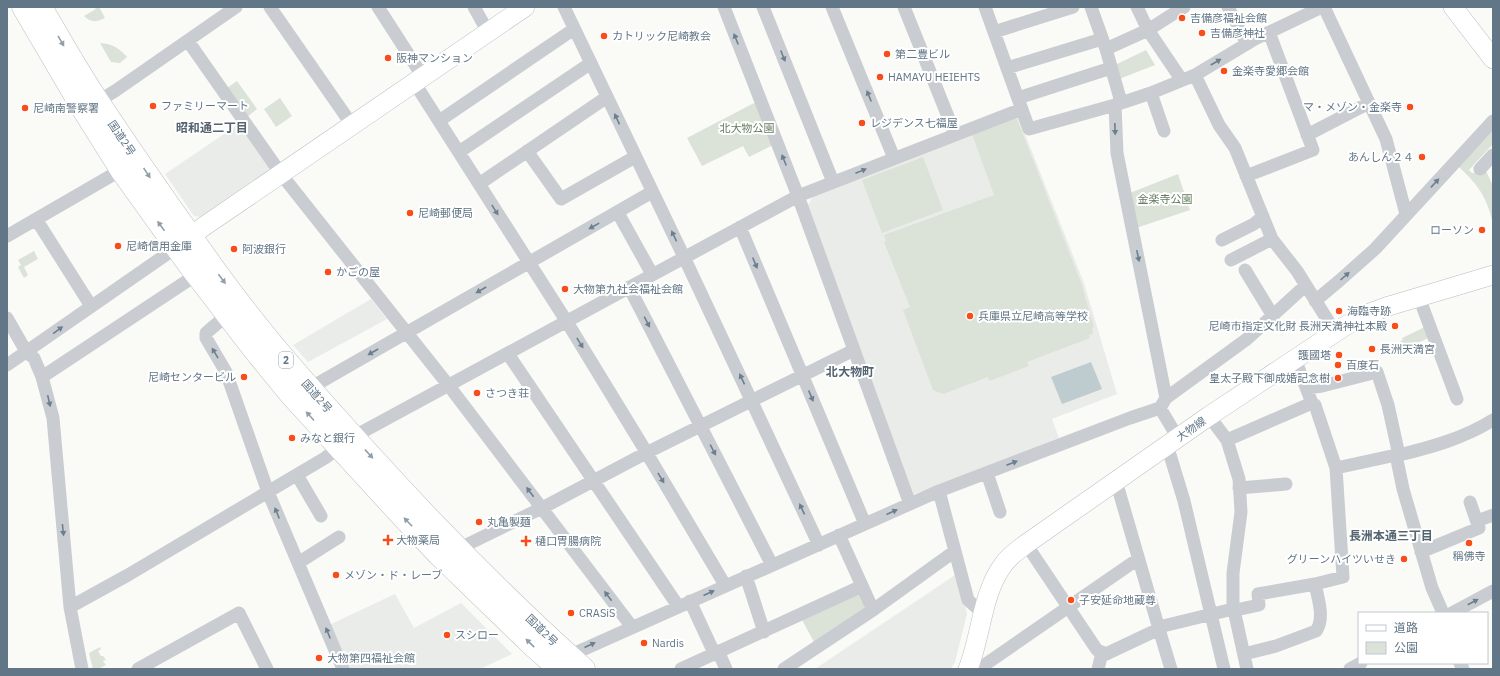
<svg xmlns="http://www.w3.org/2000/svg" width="1500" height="676" viewBox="0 0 1500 676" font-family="'IBM Plex Sans','Noto Sans JP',sans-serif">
<rect width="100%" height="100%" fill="#fafaf7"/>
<path fill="#eaecea" d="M1014,116L1019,119L1084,283L1117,394L1052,419L1059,438L912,495L807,207L813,196Z
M239,124L269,167L268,172L201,217L194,216L165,174Z
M371,299L387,319L308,362L293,345Z
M958,573L967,614L955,662L951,669H815Z
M395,594L414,628L461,603L512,654L480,669H348L329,625Z"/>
<path fill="#dbe2d8" d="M94,7H99L105,18C97,22 91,23 84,16L96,9Z
M100,43C113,44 119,48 127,57L120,63L111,62Z
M1146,50L1155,65L1119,79L1115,65Z
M237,81L257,109L247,117L227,88Z
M280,98L292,116L276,127L264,109Z
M756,102L773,145L749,157L743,146L702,166L687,138Z
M1014,117L1017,119L1082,285L1094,327L1092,328L1093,334L1089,335L1090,338L1027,362L1029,366L989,381L988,377L943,394L933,390L903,310L910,307L884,242L886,241L884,235L994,195L972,134Z
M1493,131V144L1469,170L1472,173L1486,171L1493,186V223C1486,196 1479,186 1459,167Z
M923,157L943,210L882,233L862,180Z
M1178,174L1190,210L1136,228L1130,193Z
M34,251L38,259L24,267L28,275L24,278L18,267L21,265L18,260Z
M1425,327L1430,337L1402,351L1397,343L1403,340L1402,338Z
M860,590L869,608L815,644L801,618Z
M100,647L101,649L98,651L101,656H103L106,660L103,661L106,665L98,669H93L89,653Z"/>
<path fill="#becbcf" d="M1091,362L1102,389L1062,404L1051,377Z"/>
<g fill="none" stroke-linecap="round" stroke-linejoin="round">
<defs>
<path id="secondary" d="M1453,7L1493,59
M179,245L203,227L525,7
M968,669C981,637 982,593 1003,565C1009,556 1018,550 1026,544L1209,416L1345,326L1370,313L1389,306L1493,275"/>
<path id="highway" d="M23,7L84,111L121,170L189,265L255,351L291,395L399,513L438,554L533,646L559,669
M41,7C60,39 78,72 99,103C138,162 179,220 220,277C266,340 318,398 370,455C438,530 509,602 584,669"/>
</defs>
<use href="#secondary" stroke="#b8bfc4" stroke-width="20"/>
<use href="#highway" stroke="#b9bdc1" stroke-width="23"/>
<path stroke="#c9cdd1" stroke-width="13" d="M270,7L352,125
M378,7L423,77
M474,7L488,32
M564,7L684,257L819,545
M724,7L798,196L910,504
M763,7L833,182
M832,7L894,158
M904,7L955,134
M985,7L1029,129L1115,105
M1091,7L1106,49L1121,102
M1137,7L1148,30L1181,79
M1228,7L1247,44
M1324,7L1386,139L1406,214
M994,32L1073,7
M188,41L281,174L449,386L632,627
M1106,49L1148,30L1184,7
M1007,68L1102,39
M1195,75L1219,125L1235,148L1272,239L1297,271L1335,332
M414,82L567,322L642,445L725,585
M1151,93L1164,131
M1018,98L1111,68
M92,105L115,91L236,7
M439,121L574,29
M1307,135L1369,103
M527,151L561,199L635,157
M459,152L591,63
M1480,169L1493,155
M1246,176L1313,150L1269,32
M479,184L607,97
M618,213L652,274
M36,219L91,306
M740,227L865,524
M7,236L121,170
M1222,240L1254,224L1263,216
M1231,260L1272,239
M1245,270L1273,316
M629,287L772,565
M1315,301L1339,281L1375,249L1493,121
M1423,308L1457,399
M227,315L206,333V338L226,372L268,492L343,669
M7,318L27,353L34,358L42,377L53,418L70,607L82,669
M508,354L678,606
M7,365L177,247
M42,377L187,281
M310,388L652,192
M1307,388L1322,386L1377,372L1388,405L1399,455H1396L1403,489L1432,588L1443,613
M1166,398L1247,339L1305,286
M1178,438L1160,408L1166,398L1117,153L1115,105L1151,93L1195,75L1255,39L1322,7
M1227,440L1312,403
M1167,445L1184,501L1224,669
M1399,455C1432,447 1464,438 1493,420
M1336,468L1396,455
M987,473L1000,512
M297,475L321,516
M1239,488L1286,484
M939,491L968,600L977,608L983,611
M1477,521L1493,515
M839,535L873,610
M1026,544L1097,650L1106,654L1159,629L1116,481
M458,549L542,508L646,453L854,350
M1421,552L1479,528L1470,502
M298,563L339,537
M746,576L764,632
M690,601L715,655
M70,607L128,575L325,458L353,437L798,196L1022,109
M1233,609L1236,610L1259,605L1258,594L1315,584L1343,577L1336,468L1315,405L1312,403L1295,359
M1234,610L1247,669
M1452,613L1493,591
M718,651L726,669
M1244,654L1276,646L1316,631C1325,619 1318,598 1315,584
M564,658L939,491L1130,418L1160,408
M970,662L983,666L1138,559
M1460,663L1463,669
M138,669L239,613L267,669
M681,669L862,586
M784,669L873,610L955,551
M1098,669L1102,653
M1171,669L1159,629L1163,626L1233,609V573L1241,512L1239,479L1227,440L1209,416
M1350,669L1361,663"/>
<use href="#secondary" stroke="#fff" stroke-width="19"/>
<use href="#highway" stroke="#fff" stroke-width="22"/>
</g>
<defs><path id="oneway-solid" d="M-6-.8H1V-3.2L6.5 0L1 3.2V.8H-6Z"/></defs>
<g fill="#6b7f8e">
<use href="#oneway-solid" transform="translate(736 39) rotate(-112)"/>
<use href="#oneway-solid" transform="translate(783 56) rotate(68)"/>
<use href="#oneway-solid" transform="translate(1216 62) rotate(-30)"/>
<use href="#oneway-solid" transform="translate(869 96) rotate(-112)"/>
<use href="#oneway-solid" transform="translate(617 119) rotate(-115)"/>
<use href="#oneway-solid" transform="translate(1115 129) rotate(88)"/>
<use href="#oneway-solid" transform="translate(784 160) rotate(-112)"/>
<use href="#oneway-solid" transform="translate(861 171) rotate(-22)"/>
<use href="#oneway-solid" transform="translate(1435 183) rotate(-47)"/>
<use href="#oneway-solid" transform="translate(495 210) rotate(58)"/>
<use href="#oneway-solid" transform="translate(594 226) rotate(151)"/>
<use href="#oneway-solid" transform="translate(674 236) rotate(-116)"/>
<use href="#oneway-solid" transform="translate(1138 256) rotate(78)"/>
<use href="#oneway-solid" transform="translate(755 263) rotate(67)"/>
<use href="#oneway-solid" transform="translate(1345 276) rotate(-42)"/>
<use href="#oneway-solid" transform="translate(481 290) rotate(150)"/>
<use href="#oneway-solid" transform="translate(647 322) rotate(62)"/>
<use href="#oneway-solid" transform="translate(58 330) rotate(-36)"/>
<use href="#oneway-solid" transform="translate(580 343) rotate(58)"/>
<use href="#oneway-solid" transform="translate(373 352) rotate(150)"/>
<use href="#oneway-solid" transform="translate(215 353) rotate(-121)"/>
<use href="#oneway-solid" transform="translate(742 379) rotate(-115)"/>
<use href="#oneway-solid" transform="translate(811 396) rotate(67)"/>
<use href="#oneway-solid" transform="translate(49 401) rotate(77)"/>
<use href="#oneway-solid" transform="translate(713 450) rotate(62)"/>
<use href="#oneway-solid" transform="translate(1012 463) rotate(-21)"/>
<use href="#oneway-solid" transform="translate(661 478) rotate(59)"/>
<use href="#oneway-solid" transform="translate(530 492) rotate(-127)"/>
<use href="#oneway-solid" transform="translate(802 509) rotate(-115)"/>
<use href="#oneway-solid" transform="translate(892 512) rotate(-24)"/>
<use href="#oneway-solid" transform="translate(277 513) rotate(-112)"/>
<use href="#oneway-solid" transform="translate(63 530) rotate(84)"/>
<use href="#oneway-solid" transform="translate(709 593) rotate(-24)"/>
<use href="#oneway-solid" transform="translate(608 596) rotate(-127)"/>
<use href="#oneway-solid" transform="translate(1473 602) rotate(-28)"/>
<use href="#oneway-solid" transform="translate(328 633) rotate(-112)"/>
<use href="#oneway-solid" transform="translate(590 645) rotate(-24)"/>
</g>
<g fill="#909faa">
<use href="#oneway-solid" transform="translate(61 41) rotate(60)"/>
<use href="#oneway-solid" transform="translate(147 173) rotate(56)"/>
<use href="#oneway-solid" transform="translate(161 226) rotate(-126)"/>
<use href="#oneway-solid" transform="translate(222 279) rotate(53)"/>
<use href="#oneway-solid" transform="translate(310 416) rotate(-132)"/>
<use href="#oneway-solid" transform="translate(369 454) rotate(47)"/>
<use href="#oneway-solid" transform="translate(408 522) rotate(-134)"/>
<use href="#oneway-solid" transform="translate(530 643) rotate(-136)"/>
</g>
<g fill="#f64d1b" stroke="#fff" stroke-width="1.5">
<circle cx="1182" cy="18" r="4"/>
<circle cx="1202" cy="33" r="4"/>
<circle cx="604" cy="36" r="4"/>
<circle cx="887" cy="54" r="4"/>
<circle cx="388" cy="58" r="4"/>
<circle cx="1224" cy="71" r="4"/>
<circle cx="880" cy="77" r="4"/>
<circle cx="153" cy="106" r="4"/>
<circle cx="1410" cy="107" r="4"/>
<circle cx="25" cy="108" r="4"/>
<circle cx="862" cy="123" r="4"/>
<circle cx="1422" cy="157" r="4"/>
<circle cx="410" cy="213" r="4"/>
<circle cx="1482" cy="230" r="4"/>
<circle cx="118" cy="246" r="4"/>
<circle cx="234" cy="249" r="4"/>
<circle cx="328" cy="272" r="4"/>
<circle cx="565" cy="289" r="4"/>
<circle cx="1339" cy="311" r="4"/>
<circle cx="970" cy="316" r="4"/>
<circle cx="1395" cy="326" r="4"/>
<circle cx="1372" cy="349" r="4"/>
<circle cx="1339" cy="355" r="4"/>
<circle cx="1338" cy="365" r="4"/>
<circle cx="244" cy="377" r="4"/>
<circle cx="1338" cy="378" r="4"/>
<circle cx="477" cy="393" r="4"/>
<circle cx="292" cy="438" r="4"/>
<circle cx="479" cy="522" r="4"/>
<path d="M386 534h4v4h4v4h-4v4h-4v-4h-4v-4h4z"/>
<path d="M524 535h4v4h4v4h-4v4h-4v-4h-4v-4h4z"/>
<circle cx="1469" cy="543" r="4"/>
<circle cx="1404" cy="559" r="4"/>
<circle cx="336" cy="575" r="4"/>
<circle cx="1071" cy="600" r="4"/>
<circle cx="571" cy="613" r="4"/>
<circle cx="447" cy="635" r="4"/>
<circle cx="644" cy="643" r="4"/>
<circle cx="319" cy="658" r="4"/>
</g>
<g text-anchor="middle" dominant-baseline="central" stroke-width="4" stroke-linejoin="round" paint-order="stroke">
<rect fill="#fff" stroke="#909faa" stroke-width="1" x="279" y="352" width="14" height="16" rx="3"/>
<g font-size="10" font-weight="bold" fill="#617686">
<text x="286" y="360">2</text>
</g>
<g font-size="11" fill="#617686" stroke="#fff" text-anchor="start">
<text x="1190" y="18">吉備彦福祉会館</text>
<text x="1210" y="33">吉備彦神社</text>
<text x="612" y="36">カトリック尼崎教会</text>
<text x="895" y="54">第二豊ビル</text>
<text x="396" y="58">阪神マンション</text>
<text x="1232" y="71">金楽寺愛郷会館</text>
<text x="888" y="77">HAMAYU HEIEHTS</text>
<text x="161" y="106">ファミリーマート</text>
<text x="1402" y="107" text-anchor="end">マ・メゾン・金楽寺</text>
<text x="33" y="108">尼崎南警察署</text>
<text x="870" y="123">レジデンス七福屋</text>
<text x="1414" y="157" text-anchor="end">あんしん２４</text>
<text x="418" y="213">尼崎郵便局</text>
<text x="1474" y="230" text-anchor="end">ローソン</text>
<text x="126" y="246">尼崎信用金庫</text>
<text x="242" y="249">阿波銀行</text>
<text x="336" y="272">かごの屋</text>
<text x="573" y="289">大物第九社会福祉会館</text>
<text x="1347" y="311">海臨寺跡</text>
<text x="978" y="316">兵庫県立尼崎高等学校</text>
<text x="1387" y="326" text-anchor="end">尼崎市指定文化財 長洲天満神社本殿</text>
<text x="1380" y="349">長洲天満宮</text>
<text x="1331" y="355" text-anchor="end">護國塔</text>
<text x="1346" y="365">百度石</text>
<text x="236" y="377" text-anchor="end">尼崎センタービル</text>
<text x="1330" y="378" text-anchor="end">皇太子殿下御成婚記念樹</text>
<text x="485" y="393">さつき荘</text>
<text x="300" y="438">みなと銀行</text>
<text x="487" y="522">丸亀製麺</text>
<text x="396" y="540">大物薬局</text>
<text x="535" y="541">樋口胃腸病院</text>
<text x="1469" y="556" text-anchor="middle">稱佛寺</text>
<text x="1396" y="559" text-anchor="end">グリーンハイツいせき</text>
<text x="344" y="575">メゾン・ド・レーブ</text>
<text x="1079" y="600">子安延命地蔵尊</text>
<text x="579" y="613">CRASiS</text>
<text x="455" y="635">スシロー</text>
<text x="652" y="643">Nardis</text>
<text x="327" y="658">大物第四福祉会館</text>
</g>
<g font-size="11" fill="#667c61" stroke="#fff">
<text x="747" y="128">北大物公園</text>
<text x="1165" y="199">金楽寺公園</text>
</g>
<g font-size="11" fill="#617686" stroke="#fff">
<text transform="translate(122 138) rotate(56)">国道2号</text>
<text transform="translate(317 396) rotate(49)">国道2号</text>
<text transform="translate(1191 429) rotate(-35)">大物線</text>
<text transform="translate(542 630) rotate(44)">国道2号</text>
</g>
<g font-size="12" font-weight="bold" fill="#546470" stroke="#fff">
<text x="212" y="127">昭和通二丁目</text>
<text x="850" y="371">北大物町</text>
<text x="1391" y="535">長洲本通三丁目</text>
</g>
</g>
<rect width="1500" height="676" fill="none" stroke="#617686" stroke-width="16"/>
<rect x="1358" y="612" width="130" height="52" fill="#ffffff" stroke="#c0c8cf"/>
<rect x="1366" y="625" width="20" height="6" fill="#ffffff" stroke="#c0c8cf"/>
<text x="1394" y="632" font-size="12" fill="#617686">道路</text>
<rect x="1366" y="642" width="20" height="12" fill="#dbe2d8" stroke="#c0c8cf"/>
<text x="1394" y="652" font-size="12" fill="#617686">公園</text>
</svg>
